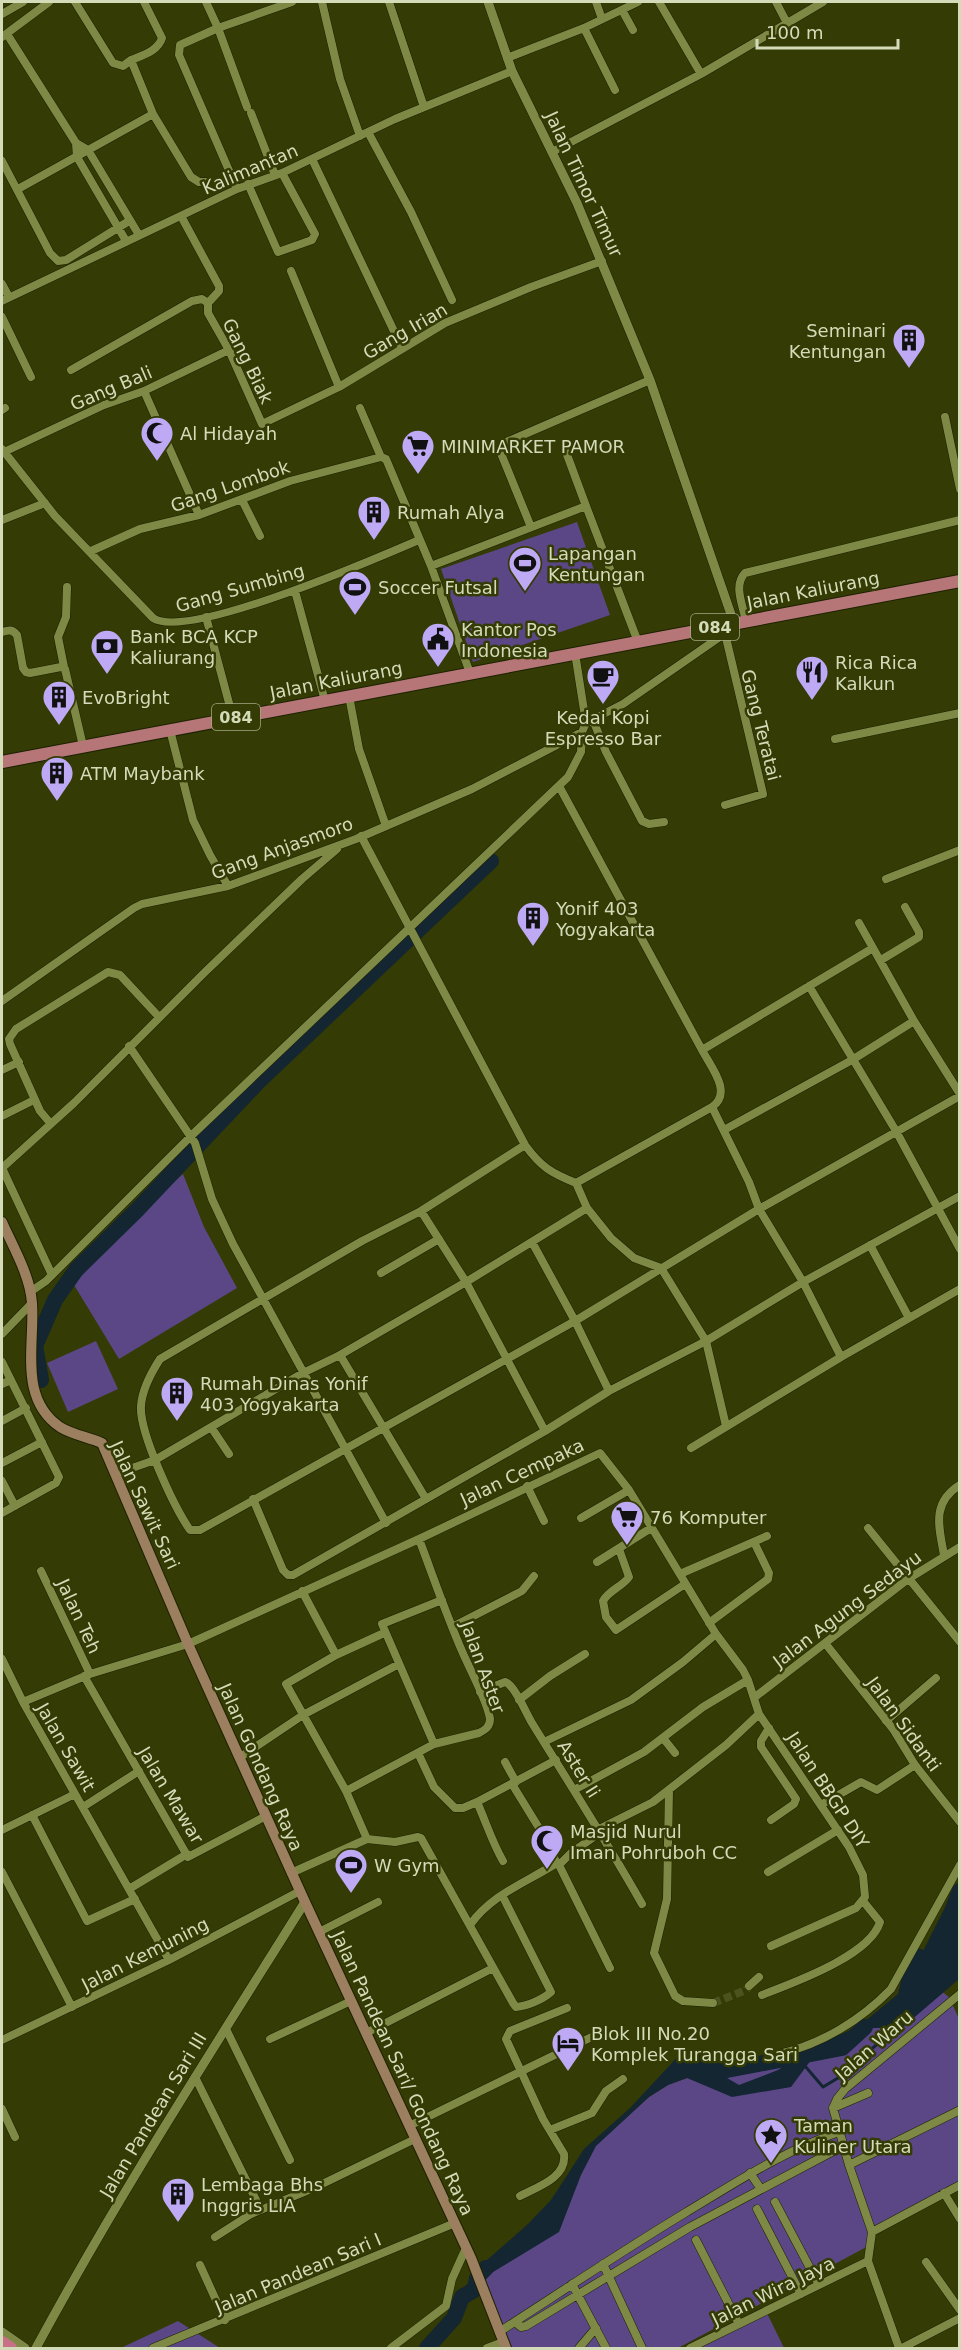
<svg xmlns="http://www.w3.org/2000/svg" width="961" height="2350" viewBox="0 0 961 2350" font-family="'DejaVu Sans',sans-serif">
<rect width="100%" height="100%" fill="#343b04"/>
<path fill="#5b4786" d="M577,522L610,615L473,662L441,569Z
M183,1174L204,1227L237,1288L119,1359L68,1275Z
M96,1341L118,1389L68,1412L47,1363Z
M920,1975L949,1997L959,2019V2183L872,2231V2244L678,2348H510L478,2276L540,2243L595,2146L649,2097L668,2085L687,2078L842,2048Z
M766,2311L784,2348H703L701,2343Z
M178,2321L220,2348H121Z"/>
<path fill="#132632" d="M959,1879V1979L902,2028H873L847,2042L814,2056L791,2087L732,2097L687,2078L668,2085L649,2097L596,2146L581,2175L559,2232L470,2286L469,2276L528,2224L551,2200L584,2149L630,2108L683,2051L716,2053L720,2074L739,2085L778,2070L815,2045L858,2027L898,1994L904,1968L915,1947L935,1954Z"/>
<g fill="none" stroke-linecap="round" stroke-linejoin="round">
<path stroke="#132632" stroke-width="3" d="M805,2066L823,2087L843,2075L896,2027"/>
<path stroke="#132632" stroke-width="16" d="M41,1380L35,1346L55,1300L76,1270L137,1210L258,1082L491,861
M922,1971L952,1911L960,1891
M697,2073L727,2070L842,2048L865,2027
M427,2348L454,2318L462,2297L474,2290L478,2276L486,2268"/>
<path stroke="#4c531f" stroke-width="8" stroke-dasharray="8 4" stroke-linecap="butt" d="M713,2003L746,1990L749,1986"/>
<defs>
<path id="minor" d="M206,2L218,28L180,45L179,55L237,189
M322,2L340,79L360,136
M389,2L424,107
M596,2L602,19
M659,2L701,74
M776,2L787,23
M622,10L633,30
M2,14L23,2
M584,28L615,90
M7,34L76,143L88,150L139,235
M2,37L49,2
M507,58L584,28L638,2
M131,60C143,55 158,51 162,38L144,2
M247,107L218,28L292,2
M251,113L275,175
M153,114L191,177L199,182H206
M368,132L411,212L452,300
M76,143L77,157L126,241
M552,152L701,74L823,2
M312,159L402,348
M2,161L50,253L58,261L66,260L129,221
M248,184L278,252L312,240L315,234L282,173
M18,189L153,114L131,60L123,66L113,63L75,2
M181,216L219,286V291L208,303V313L229,350L262,424L339,387L445,323L531,287L602,261
M291,271L339,387
M2,284L9,297
M2,301L237,189L282,173L395,119L512,71
M2,317L31,377
M71,370L192,301L202,299L208,303
M144,391L199,515
M360,408L381,457
M2,410L5,408
M945,417L960,489
M2,449L55,516L153,618C187,641 377,558 419,540
M4,452L104,405L144,391L229,350
M566,452L586,506
M381,457L386,459L431,566L470,673
M242,500L260,536
M2,520L45,503
M531,527L500,451L504,443L650,380
M91,551L140,529L199,515L290,481L381,457
M431,566L586,506L638,642
M295,591L325,701
M206,617L233,718
M746,621C743,606 733,585 745,573L960,520
M723,625L763,794L725,805
M2,632C9,630 12,629 17,635L23,668L26,672L30,673L61,667L65,669L83,746
M64,667L58,637L66,617L67,587
M349,696L359,749L386,826
M593,720L606,752L642,821L649,824L664,822
M586,723L623,704L724,634
M170,730L193,820L210,855L228,886
M835,739L960,713
M361,836L525,1145C541,1167 551,1173 576,1183L712,1107C733,1093 711,1067 702,1050L559,786
M886,879L960,850
M859,923L914,1021L960,1094
M881,960L919,937V932L905,907
M809,986L896,1131L960,1249
M2,1001L134,908L142,904L228,886L356,839L472,789L582,732
M129,1046L195,1143L212,1199L233,1244L386,1523
M702,1050L873,948
M2,1070L19,1062
M960,1096L759,1209L803,1282L841,1357L960,1289
M2,1116L34,1100
M51,1124L40,1111L10,1044L9,1039L16,1029L108,972L120,975L159,1017
M724,1130L852,1060L914,1021
M525,1145L421,1211L362,1241L160,1359C151,1373 142,1389 141,1406C139,1432 174,1507 190,1530H200L575,1321L759,1209L749,1182L712,1107
M2,1168L74,1103L204,973L302,879L337,849
M2,1168L52,1275
M421,1211L466,1282L545,1431
M532,1242L575,1321L609,1391
M870,1245L909,1318
M381,1273L439,1239
M30,1292L46,1281L191,1136L568,777L581,752L582,732L586,723L575,653
M2,1334L32,1303
M340,1355L426,1499
M2,1362L59,1477L56,1483L2,1513
M2,1384L11,1380
M2,1421L26,1408
M726,1426L706,1341L803,1282L960,1196
M211,1427L229,1454
M691,1448L841,1357
M2,1463L42,1442
M115,1474L155,1460L303,1373L340,1355L466,1282L587,1208
M2,1481L15,1506
M527,1486L544,1521
M253,1499L283,1570L288,1575H293L545,1431L609,1391L706,1341L661,1268L634,1258L611,1238L587,1208L576,1183
M581,1518L629,1490
M868,1528L960,1642
M619,1549L629,1577C622,1587 609,1590 603,1601L606,1617L616,1630L685,1584
M944,1555C939,1527 931,1503 960,1485
M597,1562L651,1528
M41,1571L90,1674
M680,1574L767,1536
M302,1591L336,1655
M709,1623L768,1579L769,1573L754,1542
M452,1627L522,1591L534,1576
M825,1643L893,1729L915,1765L960,1822
M2,1659L23,1702L169,1960
M84,1676L188,1857L266,1816
M480,1692L505,1682C514,1684 526,1713 532,1723C569,1783 607,1842 642,1904
M755,1697L908,1579L960,1547
M519,1700L550,1676L585,1654
M23,1702L90,1674L188,1644L419,1539L600,1453L629,1490L716,1634L743,1670L748,1680L759,1714L849,1847L863,1875L865,1897L856,1908L771,1946
M886,1721L936,1678
M769,1728L761,1741V1747L796,1799L794,1804L771,1820
M663,1738L675,1753
M544,1742L631,1700L683,1662L716,1634
M434,1744L382,1624L442,1600
M418,1753L434,1787L455,1808H463L477,1802L556,1760
M239,1758L303,1715L399,1664
M505,1762L516,1782
M512,1784L547,1841L557,1864
M574,1790L644,1752L703,1707L748,1680
M669,1790L667,1899L654,1953L675,1996L683,2001L713,2003
M346,1791L434,1744L479,1733C485,1730 490,1727 490,1719C488,1702 469,1668 462,1651C446,1614 433,1576 419,1539
M477,1802C486,1822 492,1842 503,1861
M821,1805L861,1782L877,1790L915,1765
M83,1807L139,1771
M32,1815L87,1921L135,1899
M599,1829L653,1802L726,1745L759,1714
M2,1830L75,1794
M367,1839L346,1791L286,1684L336,1655L384,1633
M559,1865L610,1968
M559,1865L571,1853L601,1832
M2,1872L72,2007
M768,1872L838,1830
M291,1873L367,1839L395,1842L418,1837L421,1838L513,2003L516,2007C527,2006 542,2000 551,1992L502,1895
M129,1889L187,1854
M470,1925C491,1895 525,1883 555,1864L559,1865
M319,1932L378,1902
M749,1986L759,1977
M762,1995C792,1983 870,1956 880,1922L863,1901
M226,2029L290,2160
M366,2033L493,1968
M270,2039L351,2001
M2,2040L169,1960L300,1891
M779,2054C822,2044 861,2020 891,1989L960,1865
M195,2077L261,2210
M833,2108L868,2093
M2,2109L15,2137
M409,2126L602,2032
M550,2130L592,2113L606,2091L623,2079
M849,2165L960,2110
M750,2173L761,2189
M944,2193L960,2219
M520,2196C537,2187 567,2178 564,2154L543,2119L506,2039L510,2031L567,2008
M775,2202L819,2285
M757,2209L801,2294
M872,2232L960,2185
M215,2237L251,2214L316,2187L415,2139
M696,2240L739,2324
M926,2262L960,2310
M603,2264L642,2348
M200,2265L225,2320
M572,2284L606,2348
M515,2322L521,2327L526,2326L690,2227L843,2146
M499,2332C561,2292 622,2251 685,2213C735,2183 783,2151 839,2132
M153,2348L455,2223
M391,2348L446,2306L452,2279L466,2248
M487,2348L503,2342
M579,2348L596,2328
M690,2348L868,2261
M899,2348L868,2261L872,2232L849,2165L833,2108L837,2099L845,2089L960,1994
M902,2348L960,2318"/>
<path id="tertiary" d="M488,2L512,71L577,203L650,380L734,623
M2,2332L25,2348
M36,2348C118,2196 213,2049 305,1902"/>
<path id="secondary" d="M2,1222C13,1247 30,1275 32,1303C35,1345 18,1398 60,1427C73,1435 88,1437 102,1443L188,1644L305,1902L471,2258L506,2348"/>
<path id="primary" d="M2,762L960,581"/>
<path id="trunk" d="M2,2342L11,2348"/>
</defs>
<use href="#minor" stroke="#1c2100" stroke-width="9"/>
<use href="#tertiary" stroke="#1c2100" stroke-width="10"/>
<use href="#secondary" stroke="#1c2100" stroke-width="12"/>
<use href="#primary" stroke="#1c2100" stroke-width="14"/>
<use href="#trunk" stroke="#1c2100" stroke-width="14"/>
<use href="#minor" stroke="#7f8946" stroke-width="8"/>
<use href="#tertiary" stroke="#7f8946" stroke-width="9"/>
<use href="#secondary" stroke="#9b7f5e" stroke-width="10"/>
<use href="#primary" stroke="#b67677" stroke-width="12"/>
<use href="#trunk" stroke="#c87087" stroke-width="12"/>
</g>
<defs>
<symbol id="building-pin" viewBox="-11 -11 22 30"><path d="M0 17L-7.5 6A9.5 9.5 0 1 1 7.5 6Z" fill="#bea9f5" stroke="#343b04"/><path d="M-4-6H4V6H1V3H-1V6H-4ZM-2.5-4.3h1.7v1.8h-1.7ZM.8-4.3h1.7v1.8H.8ZM-2.5-1h1.7V.8h-1.7ZM.8-1h1.7V.8H.8Z" fill="#111"/></symbol>
<symbol id="mosque-pin" viewBox="-11 -11 22 30"><path d="M0 17L-7.5 6A9.5 9.5 0 1 1 7.5 6Z" fill="#bea9f5" stroke="#343b04"/><path d="M3.5-4.9A6 6 0 1 0 3.5 4.9A5 5 0 1 1 3.5-4.9Z" fill="#111"/></symbol>
<symbol id="supermarket-pin" viewBox="-11 -11 22 30"><path d="M0 17L-7.5 6A9.5 9.5 0 1 1 7.5 6Z" fill="#bea9f5" stroke="#343b04"/><path d="M-6-5.5h2.5l.6 2H6L4.5 2H-2.5L-4.4-4H-6ZM-1.5 3.2a1.3 1.3 0 1 0 .1 0ZM3 3.2a1.3 1.3 0 1 0 .1 0Z" fill="#111"/></symbol>
<symbol id="stadium-pin" viewBox="-11 -11 22 30"><path d="M0 17L-7.5 6A9.5 9.5 0 1 1 7.5 6Z" fill="#bea9f5" stroke="#343b04"/><path d="M0-5a6.5 5 0 1 0 0 10a6.5 5 0 1 0 0-10ZM-3.5-1.8h7v3.6h-7Z" fill="#111"/></symbol>
<symbol id="civic-pin" viewBox="-11 -11 22 30"><path d="M0 17L-7.5 6A9.5 9.5 0 1 1 7.5 6Z" fill="#bea9f5" stroke="#343b04"/><path d="M-.6-6.5H3V-4.5H.6V-3L4-1V1h2V6H-6V1h2V-1L-.6-3ZM-1.2 2.5V6h2.4V2.5Z" fill="#111"/></symbol>
<symbol id="bank-pin" viewBox="-11 -11 22 30"><path d="M0 17L-7.5 6A9.5 9.5 0 1 1 7.5 6Z" fill="#bea9f5" stroke="#343b04"/><path d="M-6-4H6V4H-6ZM0-2.3a2.3 2.3 0 1 0 0 4.6a2.3 2.3 0 1 0 0-4.6Z" fill="#111"/></symbol>
<symbol id="restaurant-pin" viewBox="-11 -11 22 30"><path d="M0 17L-7.5 6A9.5 9.5 0 1 1 7.5 6Z" fill="#bea9f5" stroke="#343b04"/><path d="M-5-6h1v4h1v-4h1v4h1v-4h1v5L-1.5 .5V6h-2V.5L-5-1ZM5-6V6H3V1.5H1.5Q1.5-4 5-6Z" fill="#111"/></symbol>
<symbol id="cafe-pin" viewBox="-11 -11 22 30"><path d="M0 17L-7.5 6A9.5 9.5 0 1 1 7.5 6Z" fill="#bea9f5" stroke="#343b04"/><path d="M-5.5-4.5H6V0H3Q3 3.5 0 3.5H-2.5Q-5.5 3.5-5.5 0ZM3-3.2v2h1.7v-2ZM-6 4.5H4V6H-6Z" fill="#111"/></symbol>
<symbol id="hotel-pin" viewBox="-11 -11 22 30"><path d="M0 17L-7.5 6A9.5 9.5 0 1 1 7.5 6Z" fill="#bea9f5" stroke="#343b04"/><path d="M-6-4.5h1.5V1H6V5H4.5V3h-9V5H-6ZM-4 0a1.8 1.8 0 1 1 3.6 0ZM.5 0V-2.5h3Q6-2.5 6 0Z" fill="#111"/></symbol>
<symbol id="sight-pin" viewBox="-11 -11 22 30"><path d="M0 17L-7.5 6A9.5 9.5 0 1 1 7.5 6Z" fill="#bea9f5" stroke="#343b04"/><path d="M0-6L1.8-2.2L6-1.7L2.9 1.2L3.7 5.4L0 3.3L-3.7 5.4L-2.9 1.2L-6-1.7L-1.8-2.2Z" fill="#111"/></symbol>
</defs>
<g fill-rule="evenodd">
<use href="#building-pin" x="890" y="321" width="38" height="52"/>
<use href="#mosque-pin" x="138" y="414" width="38" height="52"/>
<use href="#supermarket-pin" x="399" y="427" width="38" height="52"/>
<use href="#building-pin" x="355" y="493" width="38" height="52"/>
<use href="#stadium-pin" x="506" y="544" width="38" height="52"/>
<use href="#stadium-pin" x="336" y="568" width="38" height="52"/>
<use href="#civic-pin" x="419" y="620" width="38" height="52"/>
<use href="#bank-pin" x="88" y="627" width="38" height="52"/>
<use href="#restaurant-pin" x="793" y="653" width="38" height="52"/>
<use href="#cafe-pin" x="584" y="657" width="38" height="52"/>
<use href="#building-pin" x="40" y="678" width="38" height="52"/>
<use href="#building-pin" x="38" y="754" width="38" height="52"/>
<use href="#building-pin" x="514" y="899" width="38" height="52"/>
<use href="#building-pin" x="158" y="1374" width="38" height="52"/>
<use href="#supermarket-pin" x="608" y="1498" width="38" height="52"/>
<use href="#mosque-pin" x="528" y="1822" width="38" height="52"/>
<use href="#stadium-pin" x="332" y="1846" width="38" height="52"/>
<use href="#hotel-pin" x="549" y="2024" width="38" height="52"/>
<use href="#sight-pin" x="752" y="2116" width="38" height="52"/>
<use href="#building-pin" x="159" y="2175" width="38" height="52"/>
</g>
<g text-anchor="middle" dominant-baseline="central" stroke-width="5" stroke-linejoin="round" paint-order="stroke">
<g fill="#343b04" stroke="#a4ab83" stroke-width="1.5">
<rect x="691" y="614" width="48" height="26" rx="4.5"/>
<rect x="212" y="704" width="48" height="26" rx="4.5"/>
</g>
<g font-size="16" font-weight="bold" fill="#d4dbb9">
<text x="715" y="627">084</text>
<text x="236" y="717">084</text>
</g>
<g font-size="18" fill="#d4dbb9" stroke="#343b04">
<text transform="translate(250 169) rotate(-23)">Kalimantan</text>
<text transform="translate(584 184) rotate(65)">Jalan Timor Timur</text>
<text transform="translate(405 331) rotate(-30)">Gang Irian</text>
<text transform="translate(248 361) rotate(64)">Gang Biak</text>
<text transform="translate(111 388) rotate(-23)">Gang Bali</text>
<text transform="translate(230 486) rotate(-19)">Gang Lombok</text>
<text transform="translate(240 588) rotate(-16)">Gang Sumbing</text>
<text transform="translate(813 590) rotate(-11)">Jalan Kaliurang</text>
<text transform="translate(336 680) rotate(-11)">Jalan Kaliurang</text>
<text transform="translate(761 725) rotate(76)">Gang Teratai</text>
<text transform="translate(282 848) rotate(-20)">Gang Anjasmoro</text>
<text transform="translate(522 1472) rotate(-25)">Jalan Cempaka</text>
<text transform="translate(145 1505) rotate(65)">Jalan Sawit Sari</text>
<text transform="translate(847 1609) rotate(-37)">Jalan Agung Sedayu</text>
<text transform="translate(79 1616) rotate(65)">Jalan Teh</text>
<text transform="translate(483 1667) rotate(70)">Jalan Aster</text>
<text transform="translate(904 1724) rotate(54)">Jalan Sidanti</text>
<text transform="translate(66 1747) rotate(60)">Jalan Sawit</text>
<text transform="translate(261 1767) rotate(66)">Jalan Gondang Raya</text>
<text transform="translate(579 1769) rotate(58)">Aster Ii</text>
<text transform="translate(828 1790) rotate(57)">Jalan BBGP DIY</text>
<text transform="translate(171 1795) rotate(59)">Jalan Mawar</text>
<text transform="translate(145 1954) rotate(-27)">Jalan Kemuning</text>
<text transform="translate(874 2045) rotate(-41)">Jalan Waru</text>
<text transform="translate(403 2073) rotate(65)">Jalan Pandean Sari/ Gondang Raya</text>
<text transform="translate(153 2115) rotate(-59)">Jalan Pandean Sari III</text>
<text transform="translate(298 2273) rotate(-23)">Jalan Pandean Sari I</text>
<text transform="translate(773 2291) rotate(-26)">Jalan Wira Jaya</text>
</g>
<g font-size="18" fill="#d4dbb9" stroke="#343b04" text-anchor="start">
<text x="886" y="330" text-anchor="end">Seminari<tspan x="886" dy="21">Kentungan</tspan></text>
<text x="180" y="433">Al Hidayah</text>
<text x="441" y="446">MINIMARKET PAMOR</text>
<text x="397" y="512">Rumah Alya</text>
<text x="548" y="553">Lapangan<tspan x="548" dy="21">Kentungan</tspan></text>
<text x="378" y="587">Soccer Futsal</text>
<text x="461" y="629">Kantor Pos<tspan x="461" dy="21">Indonesia</tspan></text>
<text x="130" y="636">Bank BCA KCP<tspan x="130" dy="21">Kaliurang</tspan></text>
<text x="835" y="662">Rica Rica<tspan x="835" dy="21">Kalkun</tspan></text>
<text x="82" y="697">EvoBright</text>
<text x="603" y="717" text-anchor="middle">Kedai Kopi<tspan x="603" dy="21">Espresso Bar</tspan></text>
<text x="80" y="773">ATM Maybank</text>
<text x="556" y="908">Yonif 403<tspan x="556" dy="21">Yogyakarta</tspan></text>
<text x="200" y="1383">Rumah Dinas Yonif<tspan x="200" dy="21">403 Yogyakarta</tspan></text>
<text x="650" y="1517">76 Komputer</text>
<text x="570" y="1831">Masjid Nurul<tspan x="570" dy="21">Iman Pohruboh CC</tspan></text>
<text x="374" y="1865">W Gym</text>
<text x="591" y="2033">Blok III No.20<tspan x="591" dy="21">Komplek Turangga Sari</tspan></text>
<text x="794" y="2125">Taman<tspan x="794" dy="21">Kuliner Utara</tspan></text>
<text x="201" y="2184">Lembaga Bhs<tspan x="201" dy="21">Inggris LIA</tspan></text>
</g>
</g>
<rect width="961" height="2350" fill="none" stroke="#d4dbb9" stroke-width="6"/>
<path d="M757 39v9h141v-9" fill="none" stroke="#d4dbb9" stroke-width="3"/>
<text x="766" y="39" font-size="18" fill="#d4dbb9" stroke="#343b04" stroke-width="4.5" paint-order="stroke">100 m</text>
</svg>
